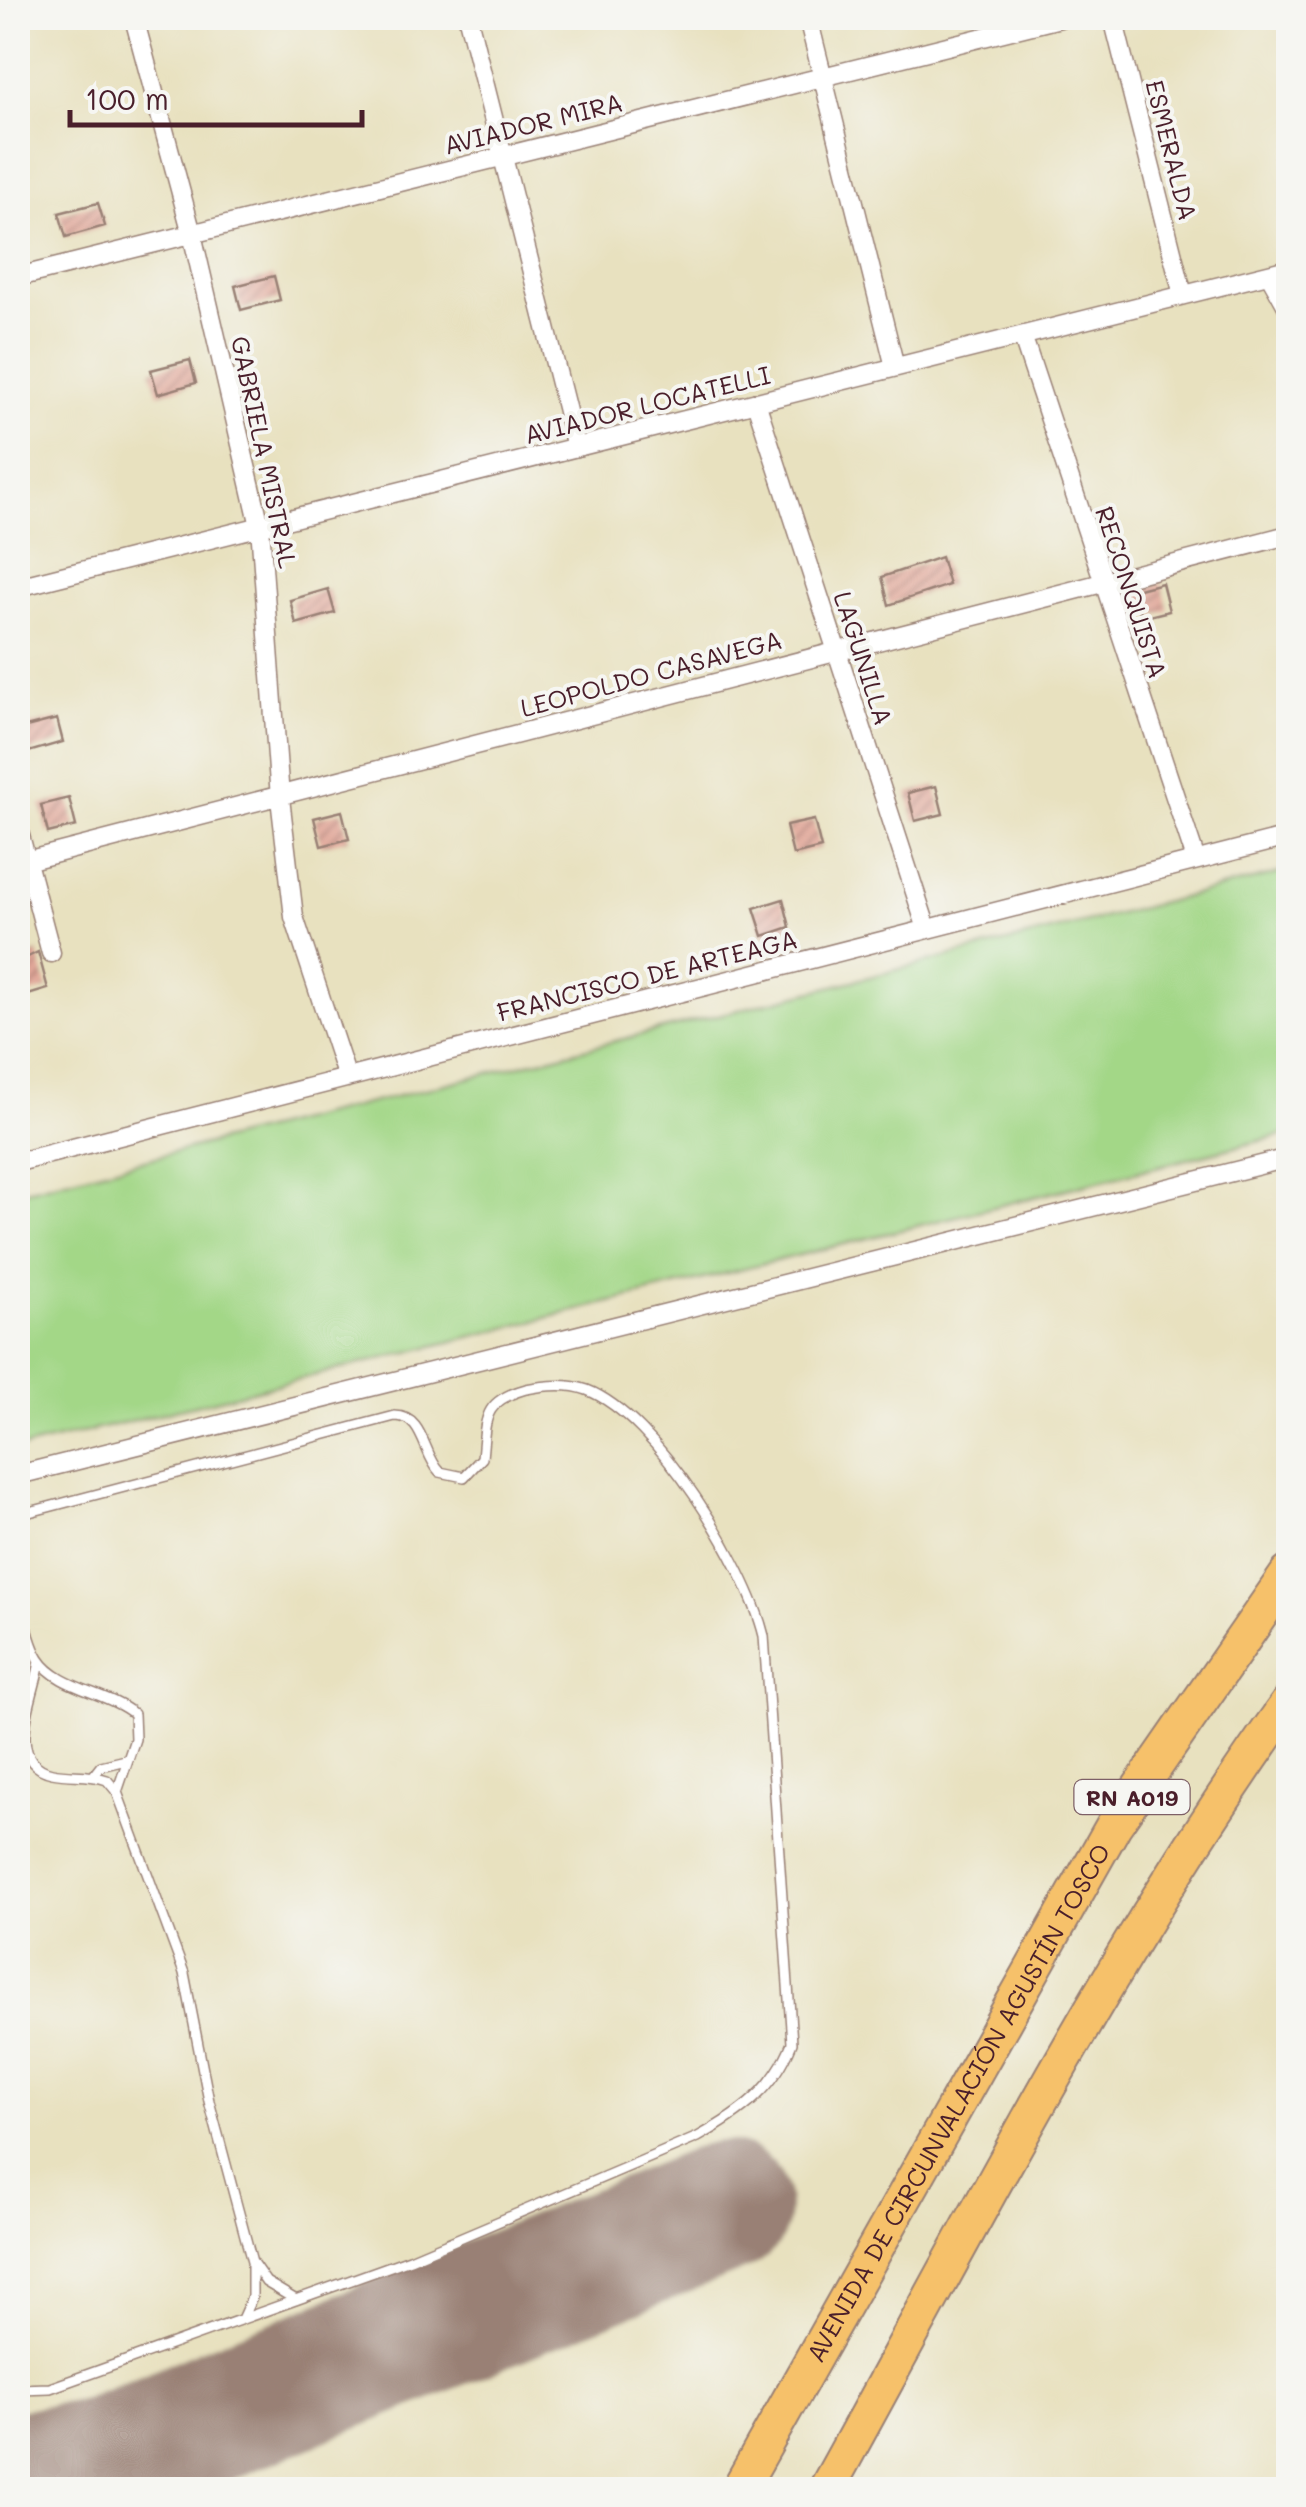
<svg xmlns="http://www.w3.org/2000/svg" width="1306" height="2507" viewBox="0 0 1306 2507" font-family="Mali,sans-serif">
<defs>
<pattern id="building-hatch" width="6" height="6" patternUnits="userSpaceOnUse" patternTransform="scale(2.5)"><rect width="6" height="6" fill="#e1a799"/><path d="M-1 1l2-2M0 6l6-6M5 7l2-2" fill="none" stroke="#b8877d"/></pattern>
</defs>
<rect width="100%" height="100%" fill="#f6f6f2"/>
<filter id="ink" filterUnits="userSpaceOnUse"><feTurbulence type="fractalNoise" baseFrequency=".01" numOctaves="2"/><feDisplacementMap in="SourceGraphic" scale="20" xChannelSelector="R" yChannelSelector="G"/><feConvolveMatrix kernelMatrix="1 2 1 2 8 2 1 2 1" color-interpolation-filters="sRGB"/></filter>
<filter id="wash" filterUnits="userSpaceOnUse"><feTurbulence type="fractalNoise" baseFrequency=".0048" numOctaves="4" result="noise"/><feDisplacementMap in="SourceGraphic" scale="40" xChannelSelector="R" yChannelSelector="G"/><feGaussianBlur stdDeviation="2.25" result="paint"/><feColorMatrix in="noise" values="0 0 0 0 0 0 0 0 0 0 0 0 0 0 0 0 0 1.4 0 .05"/><feComposite in="paint" operator="in"/></filter>
<g filter="url(#wash)">
<rect width="100%" height="100%" fill="#e8e1bf"/>
<path fill="#a3d787" stroke="#767b59" stroke-width="2.5" d="M1288,871V1134L18,1449V1192Z"/>
<g fill="none" stroke-linecap="round" stroke-linejoin="round">
<path stroke="#998075" stroke-width="132" d="M34,2474L102,2462L724,2207"/>
</g>
<g id="blocks">
<path fill="url(#building-hatch)" d="M98,203L105,226L66,237L59,213Z
M274,276L280,300L241,310L235,286Z
M190,360L196,383L158,394L151,370Z
M941,557L949,585L889,605L882,577Z
M1162,583L1169,611L1141,618L1135,590Z
M328,589L335,613L296,624L290,600Z
M57,719L63,742L25,753L18,729Z
M936,786L943,814L915,821L908,793Z
M69,798L76,826L48,833L41,805Z
M342,811L349,839L321,846L314,818Z
M814,820L821,848L793,855L786,826Z
M783,899L790,927L763,936L754,908Z
M38,952L48,989L18,998V962Z"/>
</g>
</g>
<g filter="url(#ink)">
<use href="#blocks" fill-opacity="0" stroke="#998075" stroke-width="2.5"/>
<g fill="none" stroke-linecap="round" stroke-linejoin="round">
<defs>
<path id="lane" d="M18,1515L395,1416C424,1416 423,1455 440,1472L464,1477L482,1458C486,1419 482,1401 526,1389C546,1385 568,1383 587,1390C657,1417 747,1566 764,1636L792,2043C774,2089 741,2113 698,2137L410,2259L50,2388L18,2389
M18,1591C24,1612 28,1641 39,1659C58,1689 108,1692 134,1714L135,1739L117,1792L184,1973L209,2101L252,2262L266,2282L296,2300
M40,1661C36,1693 2,1762 52,1773C71,1777 89,1773 107,1780L117,1792
M94,1775L101,1766L126,1760
M242,2319L252,2297V2265"/>
<path id="street" d="M134,18L192,234L260,526L280,798L294,917L347,1078
M468,18L576,447
M808,18L895,367
M1113,18L1183,295
M1269,274L1288,308
M18,277L1060,18
M1023,338L1196,860
M756,402L927,929
M18,587L1288,269
M18,828L51,953
M26,861L1288,535
M18,1162L1288,837
M18,1475L1288,1158"/>
<g id="highway">
<path id="s1" d="M739,2490L1114,1825L1288,1574"/>
<path d="M826,2490C973,2224 1111,1951 1288,1704"/>
</g>
</defs>
<use href="#lane" stroke="#998075" stroke-width="12"/>
<use href="#street" stroke="#998075" stroke-width="21"/>
<use href="#highway" stroke="#998075" stroke-width="39"/>
<use href="#lane" stroke="#fff" stroke-width="9"/>
<use href="#street" stroke="#fff" stroke-width="18"/>
<use href="#highway" stroke="#f6c16b" stroke-width="35"/>
</g>
</g>
<g text-anchor="middle" dominant-baseline="central" stroke-width="8" stroke-linejoin="round" paint-order="stroke">
<rect fill="#f6f6f2" stroke="#7e6067" stroke-width="2.5" x="1074.5" y="1780" width="115" height="34" rx="8"/>
<g font-size="22" font-weight="bold" fill="#4a1f2b">
<text x="1132" y="1797">RN A019</text>
</g>
<g font-size="25" fill="#4a1f2b" stroke="#f6f6f2">
<text transform="translate(533 123) rotate(-14)">AVIADOR MIRA</text>
<text transform="translate(1172 150) rotate(76)">ESMERALDA</text>
<text transform="translate(647 404) rotate(-14)">AVIADOR LOCATELLI</text>
<text transform="translate(265 452) rotate(78)">GABRIELA MISTRAL</text>
<text transform="translate(1132 592) rotate(72)">RECONQUISTA</text>
<text transform="translate(864 658) rotate(72)">LAGUNILLA</text>
<text transform="translate(651 673) rotate(-15)">LEOPOLDO CASAVEGA</text>
<text transform="translate(647 975) rotate(-14)">FRANCISCO DE ARTEAGA</text>
<text stroke="none"><textPath href="#s1" startOffset="445">AVENIDA DE CIRCUNVALACIÓN AGUSTÍN TOSCO</textPath></text>
</g>
</g>
<rect width="1306" height="2507" fill="none" stroke="#f6f6f2" stroke-width="60"/>
<path d="M70 110v15h292v-15" fill="none" stroke="#4a1f2b" stroke-width="5"/>
<text x="85" y="110" font-size="30" fill="#4a1f2b" stroke="#f6f6f2" stroke-width="8" paint-order="stroke">100 m</text>
</svg>
